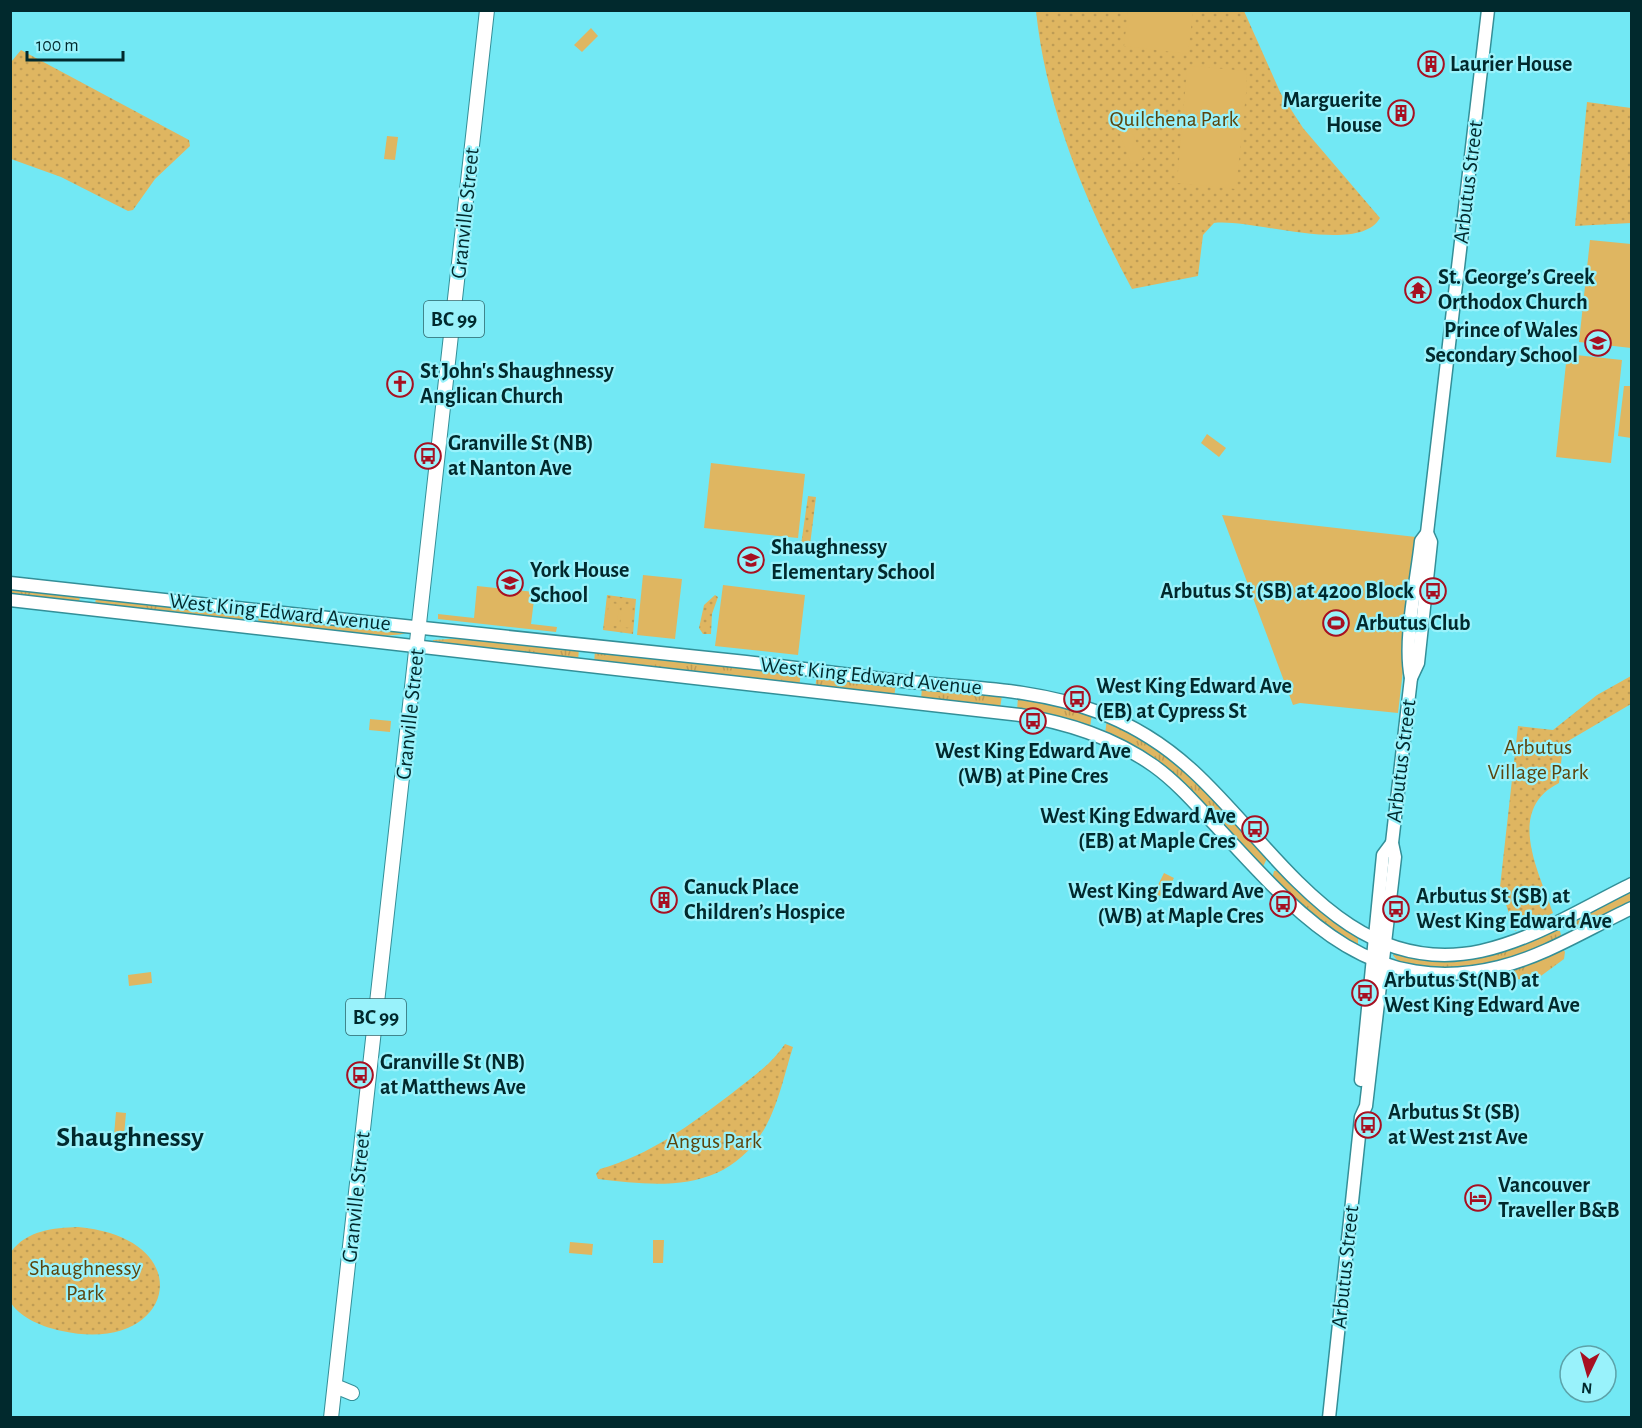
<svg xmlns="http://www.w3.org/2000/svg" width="1642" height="1428" viewBox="0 0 1642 1428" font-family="'Alegreya Sans',sans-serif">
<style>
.grass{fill:url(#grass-tufts)}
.park{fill:url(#park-dots)}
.pitch{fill:#dfb661}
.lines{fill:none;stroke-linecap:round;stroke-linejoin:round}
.major-casing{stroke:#338f98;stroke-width:15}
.highway-casing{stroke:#338f98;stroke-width:16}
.major{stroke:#fff;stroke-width:12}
.highway{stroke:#fff;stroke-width:14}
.labels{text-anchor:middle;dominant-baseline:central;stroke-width:4.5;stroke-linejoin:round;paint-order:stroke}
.shield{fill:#99f2fb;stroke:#2f656b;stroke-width:1.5}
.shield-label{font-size:21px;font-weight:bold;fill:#01292d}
.poi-label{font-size:22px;font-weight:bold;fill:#01292d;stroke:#99f2fb;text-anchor:start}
.park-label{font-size:22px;fill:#5b440d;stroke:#99f2fb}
.street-label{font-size:22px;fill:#01292d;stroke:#99f2fb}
.district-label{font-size:28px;font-weight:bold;fill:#01292d;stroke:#99f2fb}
</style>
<defs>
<pattern id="grass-tufts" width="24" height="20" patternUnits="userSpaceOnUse" patternTransform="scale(1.5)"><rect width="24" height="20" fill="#dfb661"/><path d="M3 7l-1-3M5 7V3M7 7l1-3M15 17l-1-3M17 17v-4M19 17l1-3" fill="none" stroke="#be9c55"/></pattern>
<pattern id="park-dots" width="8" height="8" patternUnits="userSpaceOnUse" patternTransform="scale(1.5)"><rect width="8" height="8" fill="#dfb661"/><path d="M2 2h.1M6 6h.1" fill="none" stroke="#be9c55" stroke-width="1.8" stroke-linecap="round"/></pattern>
</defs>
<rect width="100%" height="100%" fill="#72e8f4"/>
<g class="grass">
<polygon points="11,586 80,594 79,604 11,597"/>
<polygon points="96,596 244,613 242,622 95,606"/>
<path d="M259,614L403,631L406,633C387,641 285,627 258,624Z"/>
<polygon points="465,638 579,648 578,662 432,643 433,640"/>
<polygon points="595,650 801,673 799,687 594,664"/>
<polygon points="817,674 896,683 894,698 815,689"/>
<polygon points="922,686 1002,695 1000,709 921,701"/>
<polygon points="1018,697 1092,713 1090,728 1017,711"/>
<polygon points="1107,719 1128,729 1181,765 1268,856 1262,869 1190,793 1105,734"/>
<polygon points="1279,870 1316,907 1358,934 1358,945 1323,925 1272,879 1274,871"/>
<polygon points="1631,889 1631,904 1573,931 1572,921"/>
<path d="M1554,931H1560L1561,935C1537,958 1414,988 1393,955L1395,953L1437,958Z"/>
<polygon points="1562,948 1565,952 1564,959 1534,981 1501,977 1494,973"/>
</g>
<g class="park">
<path d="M1036,11H1244L1281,94L1303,128L1380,218C1358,256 1252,218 1214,223L1203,235L1198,276L1132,289C1086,204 1046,108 1036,11Z"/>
<polygon points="21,50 189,140 190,146 155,179 133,210 128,211 61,177 11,159 11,62"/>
<polygon points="1587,102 1631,108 1631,223 1575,226"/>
<polygon points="808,496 816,497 810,545 801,545"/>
<polygon points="607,595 636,599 633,634 603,630"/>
<polygon points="715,595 718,597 712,614 711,634 703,634 699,628 704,605"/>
<path d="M1631,676V704L1563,744L1559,783C1505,810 1539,872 1553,913L1515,931L1500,887L1518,726L1553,730L1597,695Z"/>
<path d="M785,1044L793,1047C785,1072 779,1102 766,1126C728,1193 663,1187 598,1179L596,1174L600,1169C650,1155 690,1125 731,1094C751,1078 771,1065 785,1044Z"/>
<path d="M78,1227C202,1238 176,1356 62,1331C43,1327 22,1319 11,1303V1252C27,1230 53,1228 78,1227Z"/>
</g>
<g class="pitch">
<polygon points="1128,11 1193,11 1188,54 1124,46"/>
<polygon points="591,28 598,36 582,52 574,45"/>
<polygon points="1192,66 1247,71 1246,94 1241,102 1245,103 1236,189 1177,183 1187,69"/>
<polygon points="1130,127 1143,159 1131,164 1119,131"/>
<polygon points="387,136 398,137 395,160 384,159"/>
<polygon points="1590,240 1631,244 1631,348 1579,342"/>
<polygon points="1567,354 1622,360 1611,463 1556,457"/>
<polygon points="1624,386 1631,386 1631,438 1618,436"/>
<polygon points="1207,434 1226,448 1219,457 1201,443"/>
<polygon points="711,463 805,474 798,538 704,528"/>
<polygon points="1222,515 1416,537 1418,542 1398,713 1300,703 1293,705"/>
<polygon points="643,575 682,579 675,639 637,635"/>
<polygon points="723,585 805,595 798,655 715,646"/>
<polygon points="477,586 535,592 531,624 557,627 556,632 438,619 438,614 474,618"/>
<polygon points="609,603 619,604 617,626 606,625"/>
<polygon points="622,604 633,605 631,628 620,627"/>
<polygon points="370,719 391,721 390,732 369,730"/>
<polygon points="1164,873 1174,878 1163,898 1154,893"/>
<polygon points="151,972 152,983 129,986 128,975"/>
<polygon points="116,1112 126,1113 124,1136 114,1135"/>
<polygon points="653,1240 664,1240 663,1263 653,1263"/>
<polygon points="570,1242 593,1244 592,1255 569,1253"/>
</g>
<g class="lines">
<g class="major-casing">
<g id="major">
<path d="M10,583C255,611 501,636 746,662C800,668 855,676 910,682C973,688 1038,689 1098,712C1133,725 1166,746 1193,771C1276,847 1346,980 1481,951C1535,939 1583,908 1632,884"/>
<path d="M10,600L1020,715C1068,723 1113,737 1154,766C1179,784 1198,807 1219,829C1298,914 1369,999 1499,967C1545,956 1589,928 1632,908"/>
<polyline points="1411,678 1418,663 1431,542 1427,533"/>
<polyline points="1361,1080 1383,855 1392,843"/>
<path d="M1329,1418L1361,1117L1366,1106L1395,857L1392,843L1411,678C1403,641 1417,580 1421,541L1427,533L1488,10"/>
</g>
</g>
<g class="highway-casing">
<g id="highway">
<polyline points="335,1386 352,1393"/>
<polyline points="331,1418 487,10"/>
</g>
</g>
<use href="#major" class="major"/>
<use href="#highway" class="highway"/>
</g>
<defs>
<g id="building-ring" transform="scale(1.35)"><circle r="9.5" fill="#99f2fb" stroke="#a71021" stroke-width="1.5"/><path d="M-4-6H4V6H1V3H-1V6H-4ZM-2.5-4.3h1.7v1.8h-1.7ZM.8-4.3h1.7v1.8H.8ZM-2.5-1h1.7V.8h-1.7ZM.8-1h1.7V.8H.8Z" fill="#a71021"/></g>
<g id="temple-ring" transform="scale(1.35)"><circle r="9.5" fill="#99f2fb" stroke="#a71021" stroke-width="1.5"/><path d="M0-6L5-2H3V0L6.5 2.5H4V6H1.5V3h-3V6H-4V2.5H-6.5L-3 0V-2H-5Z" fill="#a71021"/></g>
<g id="school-ring" transform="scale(1.35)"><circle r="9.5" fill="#99f2fb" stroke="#a71021" stroke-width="1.5"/><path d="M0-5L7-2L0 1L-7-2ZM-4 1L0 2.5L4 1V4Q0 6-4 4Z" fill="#a71021"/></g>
<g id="church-ring" transform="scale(1.35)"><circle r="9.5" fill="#99f2fb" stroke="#a71021" stroke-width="1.5"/><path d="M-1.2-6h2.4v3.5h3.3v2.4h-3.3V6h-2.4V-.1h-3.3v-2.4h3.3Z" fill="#a71021"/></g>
<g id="bus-ring" transform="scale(1.35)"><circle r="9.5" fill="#99f2fb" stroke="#a71021" stroke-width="1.5"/><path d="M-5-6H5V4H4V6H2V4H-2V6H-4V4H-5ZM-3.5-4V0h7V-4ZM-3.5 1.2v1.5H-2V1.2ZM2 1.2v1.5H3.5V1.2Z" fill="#a71021"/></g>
<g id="stadium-ring" transform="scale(1.35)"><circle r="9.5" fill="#99f2fb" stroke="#a71021" stroke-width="1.5"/><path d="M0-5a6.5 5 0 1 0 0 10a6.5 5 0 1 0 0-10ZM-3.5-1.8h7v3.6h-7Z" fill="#a71021"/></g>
<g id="hotel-ring" transform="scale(1.35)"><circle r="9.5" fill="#99f2fb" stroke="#a71021" stroke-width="1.5"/><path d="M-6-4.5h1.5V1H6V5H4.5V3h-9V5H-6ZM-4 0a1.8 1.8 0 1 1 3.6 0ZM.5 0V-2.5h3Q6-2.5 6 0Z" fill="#a71021"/></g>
</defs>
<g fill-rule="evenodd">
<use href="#building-ring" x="1431" y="64"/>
<use href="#building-ring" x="1401" y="113"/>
<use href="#temple-ring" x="1418" y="290"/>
<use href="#school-ring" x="1598" y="343"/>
<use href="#church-ring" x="400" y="384"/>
<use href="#bus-ring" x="428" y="456"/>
<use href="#school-ring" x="751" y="560"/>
<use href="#school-ring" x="510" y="583"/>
<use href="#bus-ring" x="1433" y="591"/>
<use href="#stadium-ring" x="1336" y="623"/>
<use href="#bus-ring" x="1077" y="699"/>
<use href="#bus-ring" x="1033" y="721"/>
<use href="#bus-ring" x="1255" y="829"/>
<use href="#building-ring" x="664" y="900"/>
<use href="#bus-ring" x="1283" y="904"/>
<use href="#bus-ring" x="1396" y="909"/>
<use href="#bus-ring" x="1365" y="993"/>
<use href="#bus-ring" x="360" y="1075"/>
<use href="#bus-ring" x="1368" y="1125"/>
<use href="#hotel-ring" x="1478" y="1198"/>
</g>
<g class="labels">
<g class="shield">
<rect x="424" y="301" width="60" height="36" rx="4.5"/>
<rect x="346" y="999" width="60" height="36" rx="4.5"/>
</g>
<g class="shield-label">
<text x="454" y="319">BC 99</text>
<text x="376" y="1017">BC 99</text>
</g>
<g class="poi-label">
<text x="1450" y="64">Laurier House</text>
<text x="1382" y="100" text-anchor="end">Marguerite<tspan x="1382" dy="25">House</tspan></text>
<text x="1438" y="277">St. George’s Greek<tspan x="1438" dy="25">Orthodox Church</tspan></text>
<text x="1578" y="330" text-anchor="end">Prince of Wales<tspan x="1578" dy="25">Secondary School</tspan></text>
<text x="420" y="371">St John's Shaughnessy<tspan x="420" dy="25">Anglican Church</tspan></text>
<text x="448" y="443">Granville St (NB)<tspan x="448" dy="25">at Nanton Ave</tspan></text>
<text x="771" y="547">Shaughnessy<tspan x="771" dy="25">Elementary School</tspan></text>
<text x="530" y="570">York House<tspan x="530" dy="25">School</tspan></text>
<text x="1414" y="591" text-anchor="end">Arbutus St (SB) at 4200 Block</text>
<text x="1356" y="623">Arbutus Club</text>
<text x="1096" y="686">West King Edward Ave<tspan x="1096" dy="25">(EB) at Cypress St</tspan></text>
<text x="1033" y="751" text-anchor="middle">West King Edward Ave<tspan x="1033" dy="25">(WB) at Pine Cres</tspan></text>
<text x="1236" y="816" text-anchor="end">West King Edward Ave<tspan x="1236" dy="25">(EB) at Maple Cres</tspan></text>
<text x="684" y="887">Canuck Place<tspan x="684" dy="25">Children’s Hospice</tspan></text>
<text x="1264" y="891" text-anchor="end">West King Edward Ave<tspan x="1264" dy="25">(WB) at Maple Cres</tspan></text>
<text x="1416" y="896">Arbutus St (SB) at<tspan x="1416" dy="25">West King Edward Ave</tspan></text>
<text x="1384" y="980">Arbutus St(NB) at<tspan x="1384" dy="25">West King Edward Ave</tspan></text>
<text x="380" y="1062">Granville St (NB)<tspan x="380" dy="25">at Matthews Ave</tspan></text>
<text x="1388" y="1112">Arbutus St (SB)<tspan x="1388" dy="25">at West 21st Ave</tspan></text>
<text x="1498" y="1185">Vancouver<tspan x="1498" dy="25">Traveller B&amp;B</tspan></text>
</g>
<g class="park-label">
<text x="1174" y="119">Quilchena Park</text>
<text x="1538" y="747">Arbutus<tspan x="1538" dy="25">Village Park</tspan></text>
<text x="714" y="1141">Angus Park</text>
<text x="85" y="1268">Shaughnessy<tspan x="85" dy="25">Park</tspan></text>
</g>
<g class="street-label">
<text transform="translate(1468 182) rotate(-83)">Arbutus Street</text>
<text transform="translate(465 213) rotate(-84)">Granville Street</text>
<text transform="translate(280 612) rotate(6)">West King Edward Avenue</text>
<text transform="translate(871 676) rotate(6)">West King Edward Avenue</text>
<text transform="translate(410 714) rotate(-84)">Granville Street</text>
<text transform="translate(1401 761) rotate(-83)">Arbutus Street</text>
<text transform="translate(356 1197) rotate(-84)">Granville Street</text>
<text transform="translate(1345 1267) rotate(-84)">Arbutus Street</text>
</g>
<g class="district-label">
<text x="130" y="1138">Shaughnessy</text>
</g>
</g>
<rect width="1642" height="1428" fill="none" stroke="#01292d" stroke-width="24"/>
<g transform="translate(1588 1374) rotate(185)"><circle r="28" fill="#99f2fb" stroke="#5ca2a9" stroke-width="1.5"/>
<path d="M0-4.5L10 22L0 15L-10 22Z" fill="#a71021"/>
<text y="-9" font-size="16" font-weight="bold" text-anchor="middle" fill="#01292d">N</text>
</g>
<path d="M27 51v9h96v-9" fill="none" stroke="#01292d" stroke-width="3"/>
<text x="36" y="51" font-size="18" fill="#01292d" stroke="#99f2fb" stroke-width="4.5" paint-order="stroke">100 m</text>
</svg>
